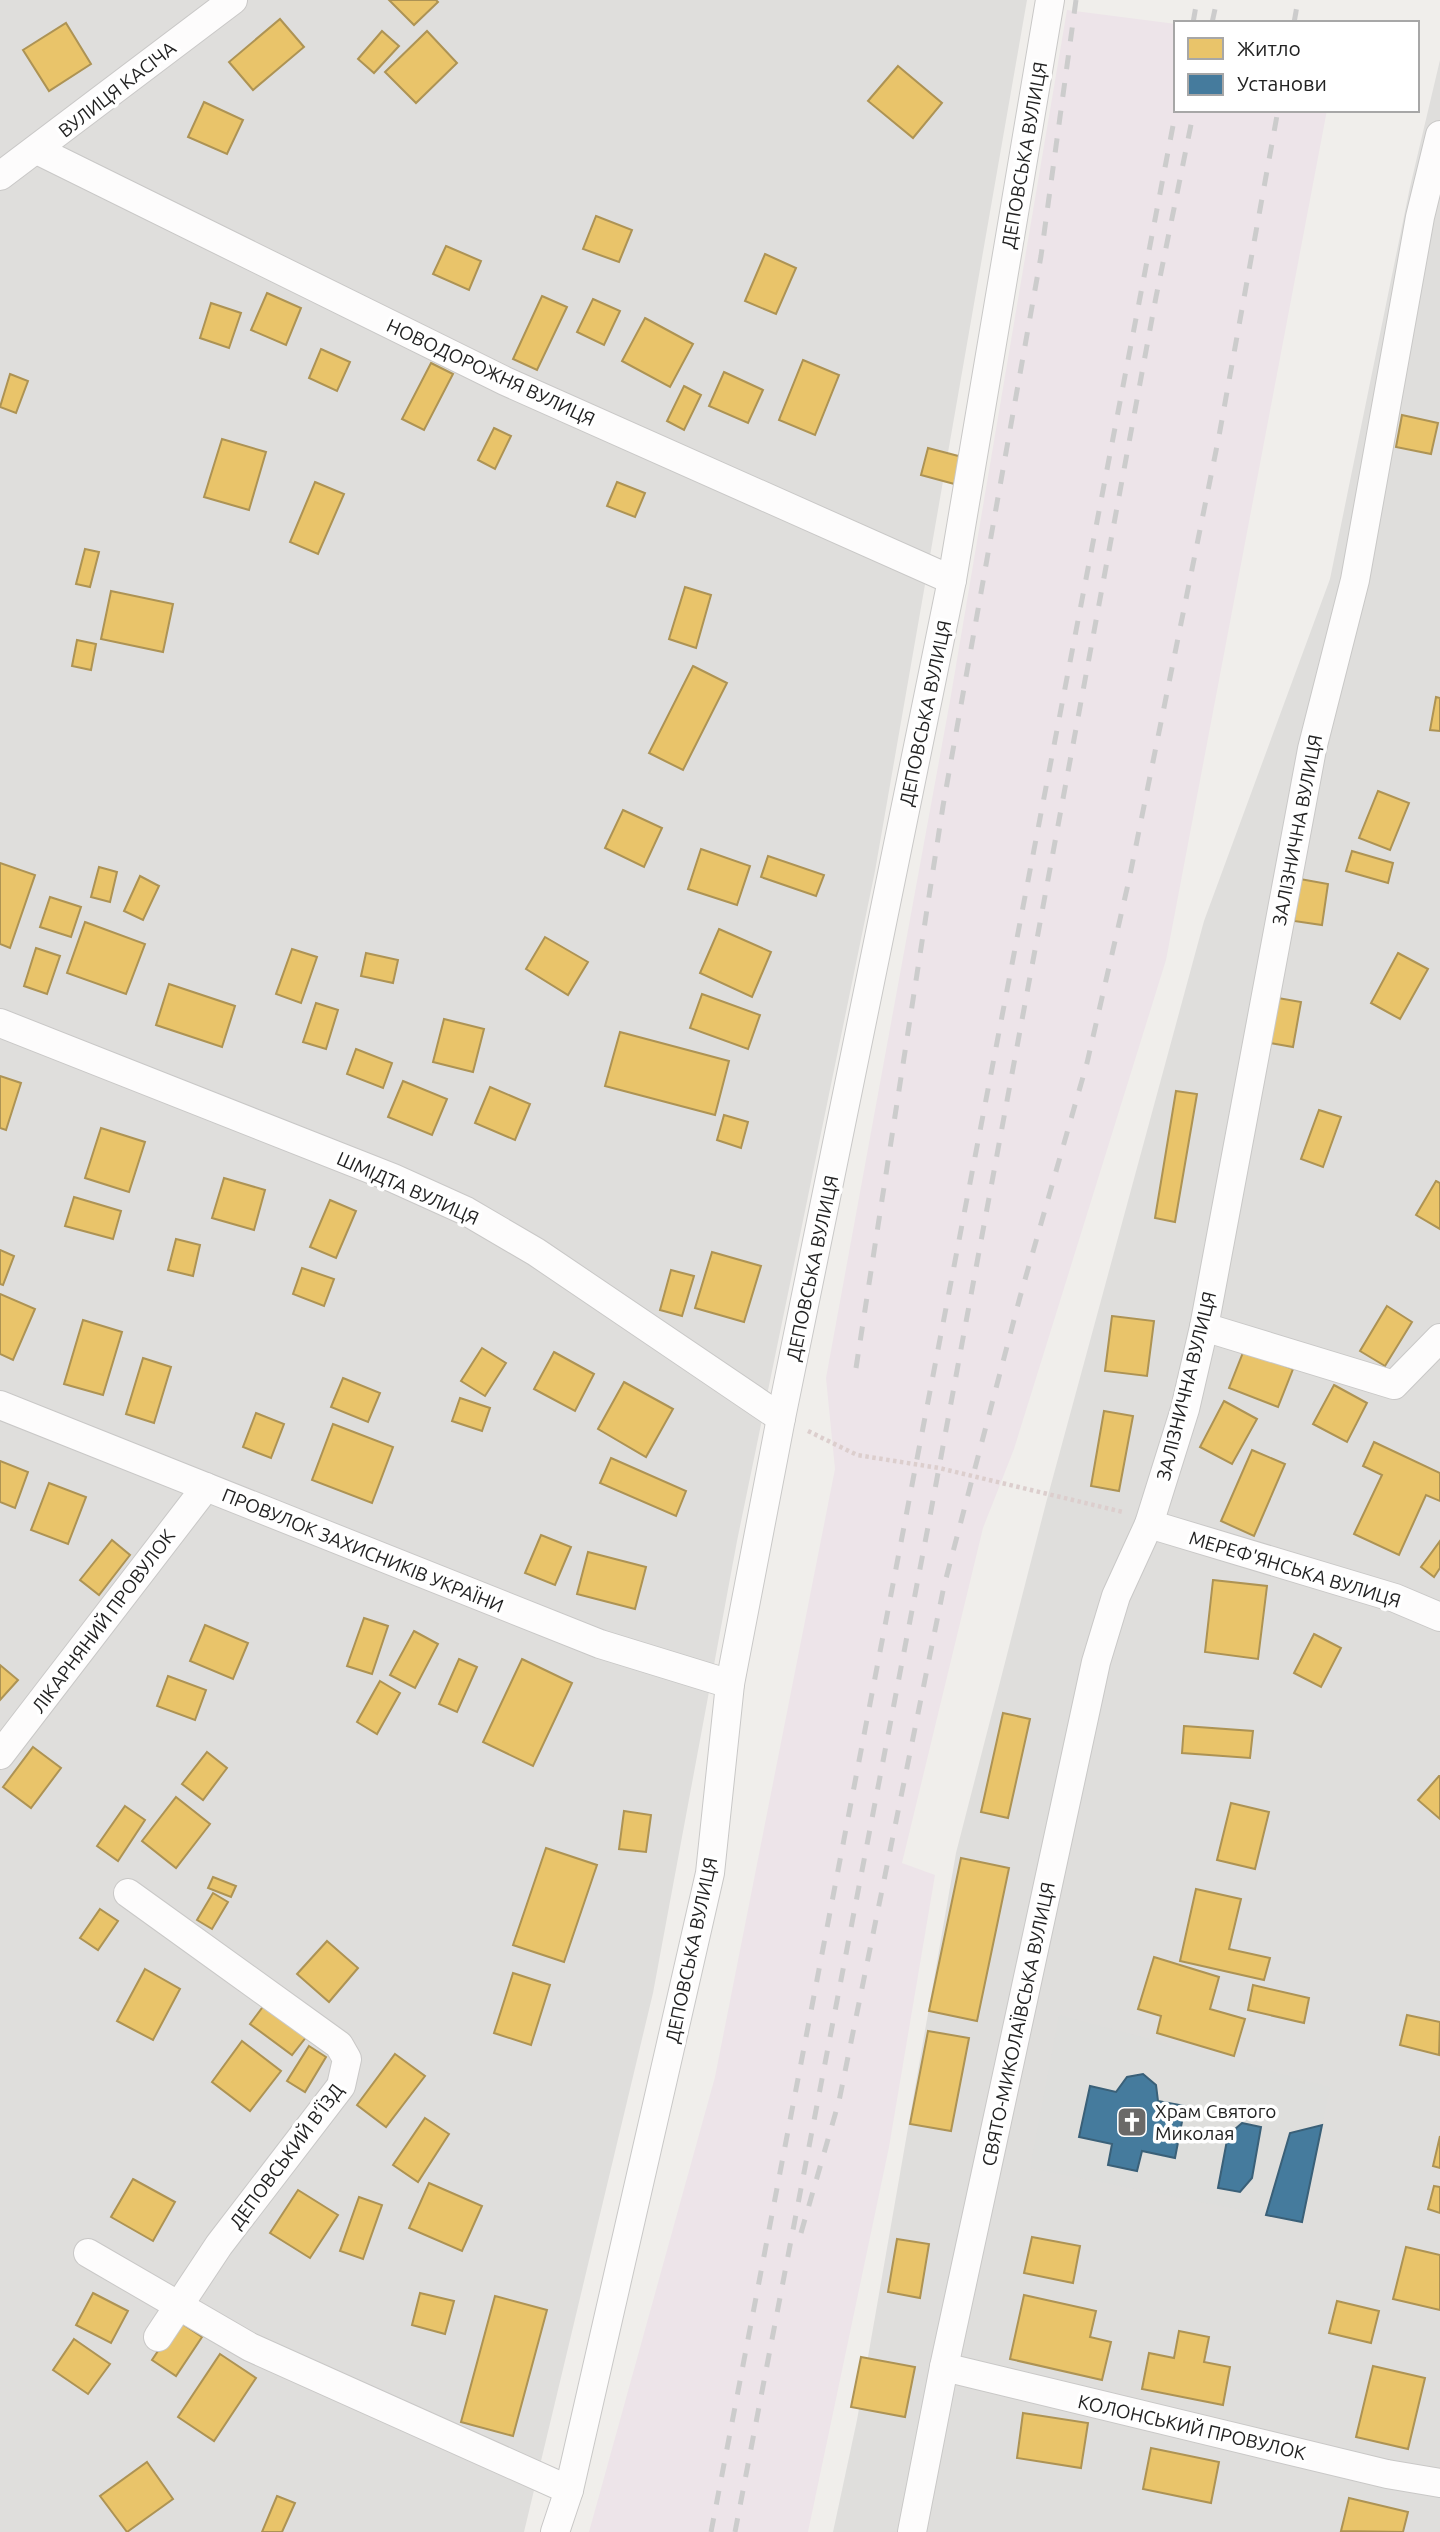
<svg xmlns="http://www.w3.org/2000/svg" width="1440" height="2532" viewBox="0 0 1440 2532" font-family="Ubuntu,sans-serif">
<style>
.residential{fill:#dfdedc}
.religious{fill:#dededc}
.railway{fill:#ede4e9}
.homes{fill:#e9c46a;stroke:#ad9354;stroke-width:2}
.public{fill:#457b9d;stroke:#3a6078;stroke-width:2}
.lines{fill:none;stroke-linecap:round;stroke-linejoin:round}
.street-casing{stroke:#c9c8c7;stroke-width:30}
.path{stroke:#dccecd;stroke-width:4.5;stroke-dasharray:3.5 3.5;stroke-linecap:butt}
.street{stroke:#fdfcfc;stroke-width:28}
.rail{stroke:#ccc;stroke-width:5;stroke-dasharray:14 14;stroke-linecap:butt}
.labels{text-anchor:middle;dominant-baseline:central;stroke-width:7;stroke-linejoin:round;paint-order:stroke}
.street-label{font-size:19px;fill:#222;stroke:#fff}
.poi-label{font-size:19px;fill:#222;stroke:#fff;text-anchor:start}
</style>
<rect width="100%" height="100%" fill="#f0eeeb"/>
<g class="residential">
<polygon points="0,0 1027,0 875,871 737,1541 653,1993 524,2532 0,2532"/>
<polygon points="1440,60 1440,2532 833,2532 857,2420 956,1853 1046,1503 1204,921 1330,579 1410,187"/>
</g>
<polygon class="religious" points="1059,2015 1330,2087 1302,2222 1030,2168"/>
<polygon class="railway" points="1067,10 1176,24 1176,110 1327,110 1166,960 1014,1449 983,1528 902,1863 935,1875 889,2147 808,2532 589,2532 715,2077 835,1469 826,1378 950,701"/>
<g class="homes">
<polygon points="389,0 436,0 438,2 414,25"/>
<polygon points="280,19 304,47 253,90 229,62"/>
<polygon points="66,23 91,64 49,91 23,50"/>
<polygon points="382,31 399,46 374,73 358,59"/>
<polygon points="427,31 457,63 416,103 385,72"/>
<polygon points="898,66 942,103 913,138 868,101"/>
<polygon points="204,102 243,120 227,154 188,137"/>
<polygon points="596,216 632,230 619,262 583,249"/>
<polygon points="446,246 481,261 469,290 433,274"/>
<polygon points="765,254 796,268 776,314 745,301"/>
<polygon points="267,293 301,308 286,345 251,330"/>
<polygon points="542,296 567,307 537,370 513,359"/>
<polygon points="593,299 620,311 604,345 577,332"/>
<polygon points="211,303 241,313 229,348 200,338"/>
<polygon points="645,318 693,344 670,387 622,361"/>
<polygon points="321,349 350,362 337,391 309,378"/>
<polygon points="803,360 839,375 815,435 779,420"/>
<polygon points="431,363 453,374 424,430 402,419"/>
<polygon points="724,372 763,390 748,423 709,406"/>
<polygon points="10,374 28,381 16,413 0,407"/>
<polygon points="684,386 701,395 684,430 667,421"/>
<polygon points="1402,415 1438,423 1431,454 1396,447"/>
<polygon points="494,428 511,436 495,469 478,460"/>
<polygon points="222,439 266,452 249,510 204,497"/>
<polygon points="928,448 966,458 958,485 921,475"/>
<polygon points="315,482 344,494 318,554 290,542"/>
<polygon points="617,482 645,493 635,517 607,506"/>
<polygon points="85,549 99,552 90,587 76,584"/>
<polygon points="685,587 711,595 696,648 669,639"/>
<polygon points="111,591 173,604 163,652 101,639"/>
<polygon points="77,640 96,644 91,670 72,666"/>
<polygon points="693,666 727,683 683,770 649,753"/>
<polygon points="1436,697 1440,698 1440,731 1430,730"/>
<polygon points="1378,791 1409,803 1390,850 1359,838"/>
<polygon points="623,810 662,828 644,867 605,848"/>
<polygon points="701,849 750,866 737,905 688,889"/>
<polygon points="1352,851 1393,863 1388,883 1346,871"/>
<polygon points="768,856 824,875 816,896 761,877"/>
<polygon points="0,863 35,875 10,948 0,944"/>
<polygon points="99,867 117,872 110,902 91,897"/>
<polygon points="140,876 159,886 143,920 124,911"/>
<polygon points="1300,879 1328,884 1322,925 1294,921"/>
<polygon points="50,897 81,907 71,937 40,927"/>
<polygon points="85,922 145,944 126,994 67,973"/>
<polygon points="719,929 771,952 752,997 700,973"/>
<polygon points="545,937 588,962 568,995 526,969"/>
<polygon points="36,948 60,956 47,994 24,986"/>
<polygon points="292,949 317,957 301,1003 276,994"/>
<polygon points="366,953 398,960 393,983 361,976"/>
<polygon points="1398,953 1428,969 1400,1019 1371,1003"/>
<polygon points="169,984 235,1006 222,1047 156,1025"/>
<polygon points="702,994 760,1015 748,1049 690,1028"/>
<polygon points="1278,998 1301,1002 1293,1047 1270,1043"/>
<polygon points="316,1003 338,1010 326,1049 303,1042"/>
<polygon points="444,1019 484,1029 473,1072 433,1062"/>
<polygon points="620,1032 729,1061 715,1115 605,1086"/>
<polygon points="356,1049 392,1063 383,1088 347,1074"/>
<polygon points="0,1076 21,1083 6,1130 0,1128"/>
<polygon points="403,1081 447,1099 432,1135 388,1117"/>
<polygon points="490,1087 530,1104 515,1140 475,1123"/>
<polygon points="1176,1091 1197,1094 1175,1222 1155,1218"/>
<polygon points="1319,1110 1341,1117 1323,1167 1301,1159"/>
<polygon points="724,1115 748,1122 741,1148 717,1140"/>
<polygon points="101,1128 145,1142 129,1192 85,1178"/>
<polygon points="224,1178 265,1190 254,1230 212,1218"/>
<polygon points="1436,1181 1440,1183 1440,1229 1416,1215"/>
<polygon points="74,1197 121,1211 113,1239 65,1226"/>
<polygon points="330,1200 356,1211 336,1258 310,1247"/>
<polygon points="176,1239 200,1245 193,1276 168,1270"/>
<polygon points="0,1250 14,1256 3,1285 0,1284"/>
<polygon points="712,1252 761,1266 744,1322 695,1308"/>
<polygon points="302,1268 334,1279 324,1306 293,1294"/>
<polygon points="671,1270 694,1276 682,1316 660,1310"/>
<polygon points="0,1294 35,1309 13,1360 0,1354"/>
<polygon points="1387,1306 1412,1322 1385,1366 1360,1351"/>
<polygon points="1112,1316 1154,1321 1147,1376 1105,1371"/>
<polygon points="83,1320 122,1332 103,1395 64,1384"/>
<polygon points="482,1348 506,1363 485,1396 461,1381"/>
<polygon points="1244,1350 1293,1369 1278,1407 1229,1388"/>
<polygon points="554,1352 594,1374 575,1411 534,1389"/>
<polygon points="143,1358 171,1367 154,1423 126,1414"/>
<polygon points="343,1378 380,1393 368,1422 331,1407"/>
<polygon points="624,1382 673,1409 646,1457 598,1429"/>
<polygon points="1334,1385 1367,1403 1347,1442 1313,1424"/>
<polygon points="460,1398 490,1408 482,1431 452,1421"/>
<polygon points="1224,1401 1257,1419 1232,1464 1200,1447"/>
<polygon points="1104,1411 1133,1416 1119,1491 1091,1486"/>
<polygon points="256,1413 284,1424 271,1458 243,1447"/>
<polygon points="333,1424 393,1447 372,1503 312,1480"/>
<polygon points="1374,1442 1440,1473 1440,1501 1426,1495 1399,1555 1354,1534 1382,1475 1363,1466"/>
<polygon points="1252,1450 1285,1464 1254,1536 1221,1521"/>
<polygon points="611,1458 686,1491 676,1516 600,1483"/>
<polygon points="0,1461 28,1472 15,1508 0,1502"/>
<polygon points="49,1483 86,1497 68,1544 31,1530"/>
<polygon points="541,1535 571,1547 555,1585 525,1573"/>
<polygon points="112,1540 130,1555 99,1595 80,1580"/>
<polygon points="1440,1541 1440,1568 1434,1577 1421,1567"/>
<polygon points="588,1552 646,1567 635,1609 577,1594"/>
<polygon points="1213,1580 1267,1586 1258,1659 1205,1652"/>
<polygon points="364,1618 388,1626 372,1674 347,1666"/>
<polygon points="205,1625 248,1643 233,1679 190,1661"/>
<polygon points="414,1631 438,1644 415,1688 390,1675"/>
<polygon points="1314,1634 1341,1648 1321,1687 1294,1673"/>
<polygon points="459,1659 477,1667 457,1712 439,1704"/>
<polygon points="522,1659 572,1683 533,1766 483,1742"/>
<polygon points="0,1665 18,1680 0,1700"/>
<polygon points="168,1676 206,1690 195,1720 157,1706"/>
<polygon points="380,1681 400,1693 377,1734 357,1722"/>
<polygon points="1003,1713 1030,1719 1008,1818 981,1812"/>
<polygon points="1184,1726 1253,1731 1250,1758 1182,1753"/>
<polygon points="33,1747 61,1768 31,1808 3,1787"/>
<polygon points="207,1752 227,1768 203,1800 182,1784"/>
<polygon points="1439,1776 1440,1776 1440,1819 1418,1800"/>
<polygon points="176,1797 210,1824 176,1868 142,1841"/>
<polygon points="1231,1803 1269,1812 1255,1869 1217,1860"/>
<polygon points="125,1806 145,1820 118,1861 97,1846"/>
<polygon points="624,1811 651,1815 646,1852 619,1849"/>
<polygon points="546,1848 597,1865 564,1962 513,1945"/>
<polygon points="961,1858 1009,1868 977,2021 929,2011"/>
<polygon points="213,1877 236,1886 231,1897 208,1888"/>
<polygon points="1196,1889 1241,1899 1229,1949 1270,1958 1264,1980 1180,1961"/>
<polygon points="213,1893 228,1902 212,1929 197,1920"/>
<polygon points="100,1909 118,1921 98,1950 80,1938"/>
<polygon points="327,1941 358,1968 329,2002 297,1974"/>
<polygon points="1154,1957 1219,1977 1210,2009 1245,2019 1234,2056 1157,2033 1161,2016 1138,2009"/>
<polygon points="145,1969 180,1989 153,2040 117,2021"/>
<polygon points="513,1973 550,1985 531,2045 494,2033"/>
<polygon points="1253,1985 1309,1998 1304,2023 1248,2010"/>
<polygon points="265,2004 307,2036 292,2055 250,2024"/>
<polygon points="1407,2015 1440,2022 1439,2055 1400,2045"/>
<polygon points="928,2031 969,2038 951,2131 910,2124"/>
<polygon points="242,2041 281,2071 250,2111 212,2082"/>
<polygon points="309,2046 326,2057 305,2092 287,2081"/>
<polygon points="395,2054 425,2076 386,2127 357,2105"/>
<polygon points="425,2118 449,2134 418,2182 393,2165"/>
<polygon points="1440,2136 1440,2168 1433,2166"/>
<polygon points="133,2179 175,2202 153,2241 111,2217"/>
<polygon points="429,2183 482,2206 462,2251 409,2228"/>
<polygon points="1434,2186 1440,2187 1440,2213 1428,2209"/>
<polygon points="298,2190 338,2215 310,2258 270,2233"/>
<polygon points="359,2197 382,2205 363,2259 340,2251"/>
<polygon points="1032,2237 1080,2246 1073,2283 1024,2273"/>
<polygon points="897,2239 929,2244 920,2298 888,2292"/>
<polygon points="1406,2247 1440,2255 1440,2310 1393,2299"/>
<polygon points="93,2293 128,2311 111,2343 76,2325"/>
<polygon points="420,2293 454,2301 445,2334 412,2325"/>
<polygon points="1024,2295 1096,2311 1090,2337 1111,2342 1102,2380 1010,2359"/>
<polygon points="495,2296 547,2310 513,2436 461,2422"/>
<polygon points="1337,2301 1379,2311 1371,2343 1329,2333"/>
<polygon points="178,2321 202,2337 176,2376 152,2360"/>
<polygon points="1179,2331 1209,2337 1204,2362 1230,2367 1223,2405 1142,2389 1149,2353 1174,2358"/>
<polygon points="74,2339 110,2364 88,2394 53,2370"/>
<polygon points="220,2354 256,2378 214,2441 178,2417"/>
<polygon points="861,2357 915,2367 905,2417 851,2407"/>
<polygon points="1373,2366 1425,2378 1408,2449 1356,2437"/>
<polygon points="1023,2413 1088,2423 1081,2468 1017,2458"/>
<polygon points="1151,2448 1219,2462 1211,2503 1143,2489"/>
<polygon points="147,2462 173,2499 127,2532 100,2496"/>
<polygon points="277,2496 295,2503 282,2532 262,2532"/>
<polygon points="1349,2498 1408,2512 1403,2532 1341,2531"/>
</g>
<g class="public">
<polygon points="1143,2074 1156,2085 1158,2101 1185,2106 1175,2158 1142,2151 1137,2171 1108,2165 1112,2144 1079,2137 1090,2086 1116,2092 1127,2077"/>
<polygon points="1242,2123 1261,2127 1252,2178 1240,2192 1218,2188 1228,2135"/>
<polygon points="1322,2125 1302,2222 1266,2215 1290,2133"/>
</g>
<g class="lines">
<g class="street-casing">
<g id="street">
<polyline points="37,150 505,381 952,580"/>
<polyline points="0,176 233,0"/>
<polyline points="0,1023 393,1178 466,1211 536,1252 781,1418"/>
<polyline points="1204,1327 1394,1385 1440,1338"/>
<polyline points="0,1405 600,1644 730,1684"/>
<polyline points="1149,1524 1395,1598 1440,1617"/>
<polyline points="0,1755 206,1487"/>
<polyline points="128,1893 339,2045 347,2059 341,2086 219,2245 158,2337"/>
<polyline points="88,2253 250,2347 569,2490"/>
<polyline points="944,2367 1387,2474 1440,2483"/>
<polyline points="555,2532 569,2490 710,1873 730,1684 781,1418 952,580 1050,0"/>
<polyline points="912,2532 944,2367 1096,1662 1116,1596 1149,1524 1185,1409 1204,1327 1312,749 1355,580 1420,217 1440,135"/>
</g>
</g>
<polyline class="path" points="808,1431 857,1455 939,1468 1123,1512"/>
<use href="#street" class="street"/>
<g class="rail">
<polyline points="1193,23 1197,0"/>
<polyline points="1212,23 1217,0"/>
<polyline points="1294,23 1298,0"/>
<polyline points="856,1368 943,806 1041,256 1076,0"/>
<polyline points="801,2233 839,2101 944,1586 1020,1297 1087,1063 1129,880 1219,436 1278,110"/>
<polyline points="711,2532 1176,110"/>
<polyline points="735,2532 928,1527 1156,297 1194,110"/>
</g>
</g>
<defs>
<g id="church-square" transform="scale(1.575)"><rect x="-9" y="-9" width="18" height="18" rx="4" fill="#6a6968" stroke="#fff"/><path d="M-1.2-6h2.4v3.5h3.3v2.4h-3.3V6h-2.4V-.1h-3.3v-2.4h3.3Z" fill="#fff"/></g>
</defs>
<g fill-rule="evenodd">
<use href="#church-square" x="1132" y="2122"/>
</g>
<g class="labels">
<g class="street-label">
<text transform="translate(117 89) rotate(-38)">ВУЛИЦЯ КАСІЧА</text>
<text transform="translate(1024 155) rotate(-80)">ДЕПОВСЬКА ВУЛИЦЯ</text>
<text transform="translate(491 372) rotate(25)">НОВОДОРОЖНЯ ВУЛИЦЯ</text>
<text transform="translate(925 713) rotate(-78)">ДЕПОВСЬКА ВУЛИЦЯ</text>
<text transform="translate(1297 830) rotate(-79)">ЗАЛІЗНИЧНА ВУЛИЦЯ</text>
<text transform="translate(408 1188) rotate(24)">ШМІДТА ВУЛИЦЯ</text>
<text transform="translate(812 1268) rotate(-78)">ДЕПОВСЬКА ВУЛИЦЯ</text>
<text transform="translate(1186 1386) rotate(-76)">ЗАЛІЗНИЧНА ВУЛИЦЯ</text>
<text transform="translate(363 1550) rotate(22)">ПРОВУЛОК ЗАХИСНИКІВ УКРАЇНИ</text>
<text transform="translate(1295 1569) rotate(17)">МЕРЕФ'ЯНСЬКА ВУЛИЦЯ</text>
<text transform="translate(103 1621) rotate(-53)">ЛІКАРНЯНИЙ ПРОВУЛОК</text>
<text transform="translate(691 1950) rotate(-78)">ДЕПОВСЬКА ВУЛИЦЯ</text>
<text transform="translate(1018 2024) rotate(-78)">СВЯТО-МИКОЛАЇВСЬКА ВУЛИЦЯ</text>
<text transform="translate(286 2156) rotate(-53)">ДЕПОВСЬКИЙ В’ЇЗД</text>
<text transform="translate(1192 2427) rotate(13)">КОЛОНСЬКИЙ ПРОВУЛОК</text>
</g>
<g class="poi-label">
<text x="1155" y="2111">Храм Святого<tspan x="1155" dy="22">Миколая</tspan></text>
</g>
</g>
<rect x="1174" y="21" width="245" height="91" fill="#ffffff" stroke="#a7a7a7" stroke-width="2"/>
<rect x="1188" y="38" width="35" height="21" fill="#e9c46a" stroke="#a7a7a7" stroke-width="2"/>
<text x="1237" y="56" font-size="21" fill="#222222">Житло</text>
<rect x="1188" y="74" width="35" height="21" fill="#457b9d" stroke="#a7a7a7" stroke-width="2"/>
<text x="1237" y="91" font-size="21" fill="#222222">Установи</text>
</svg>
